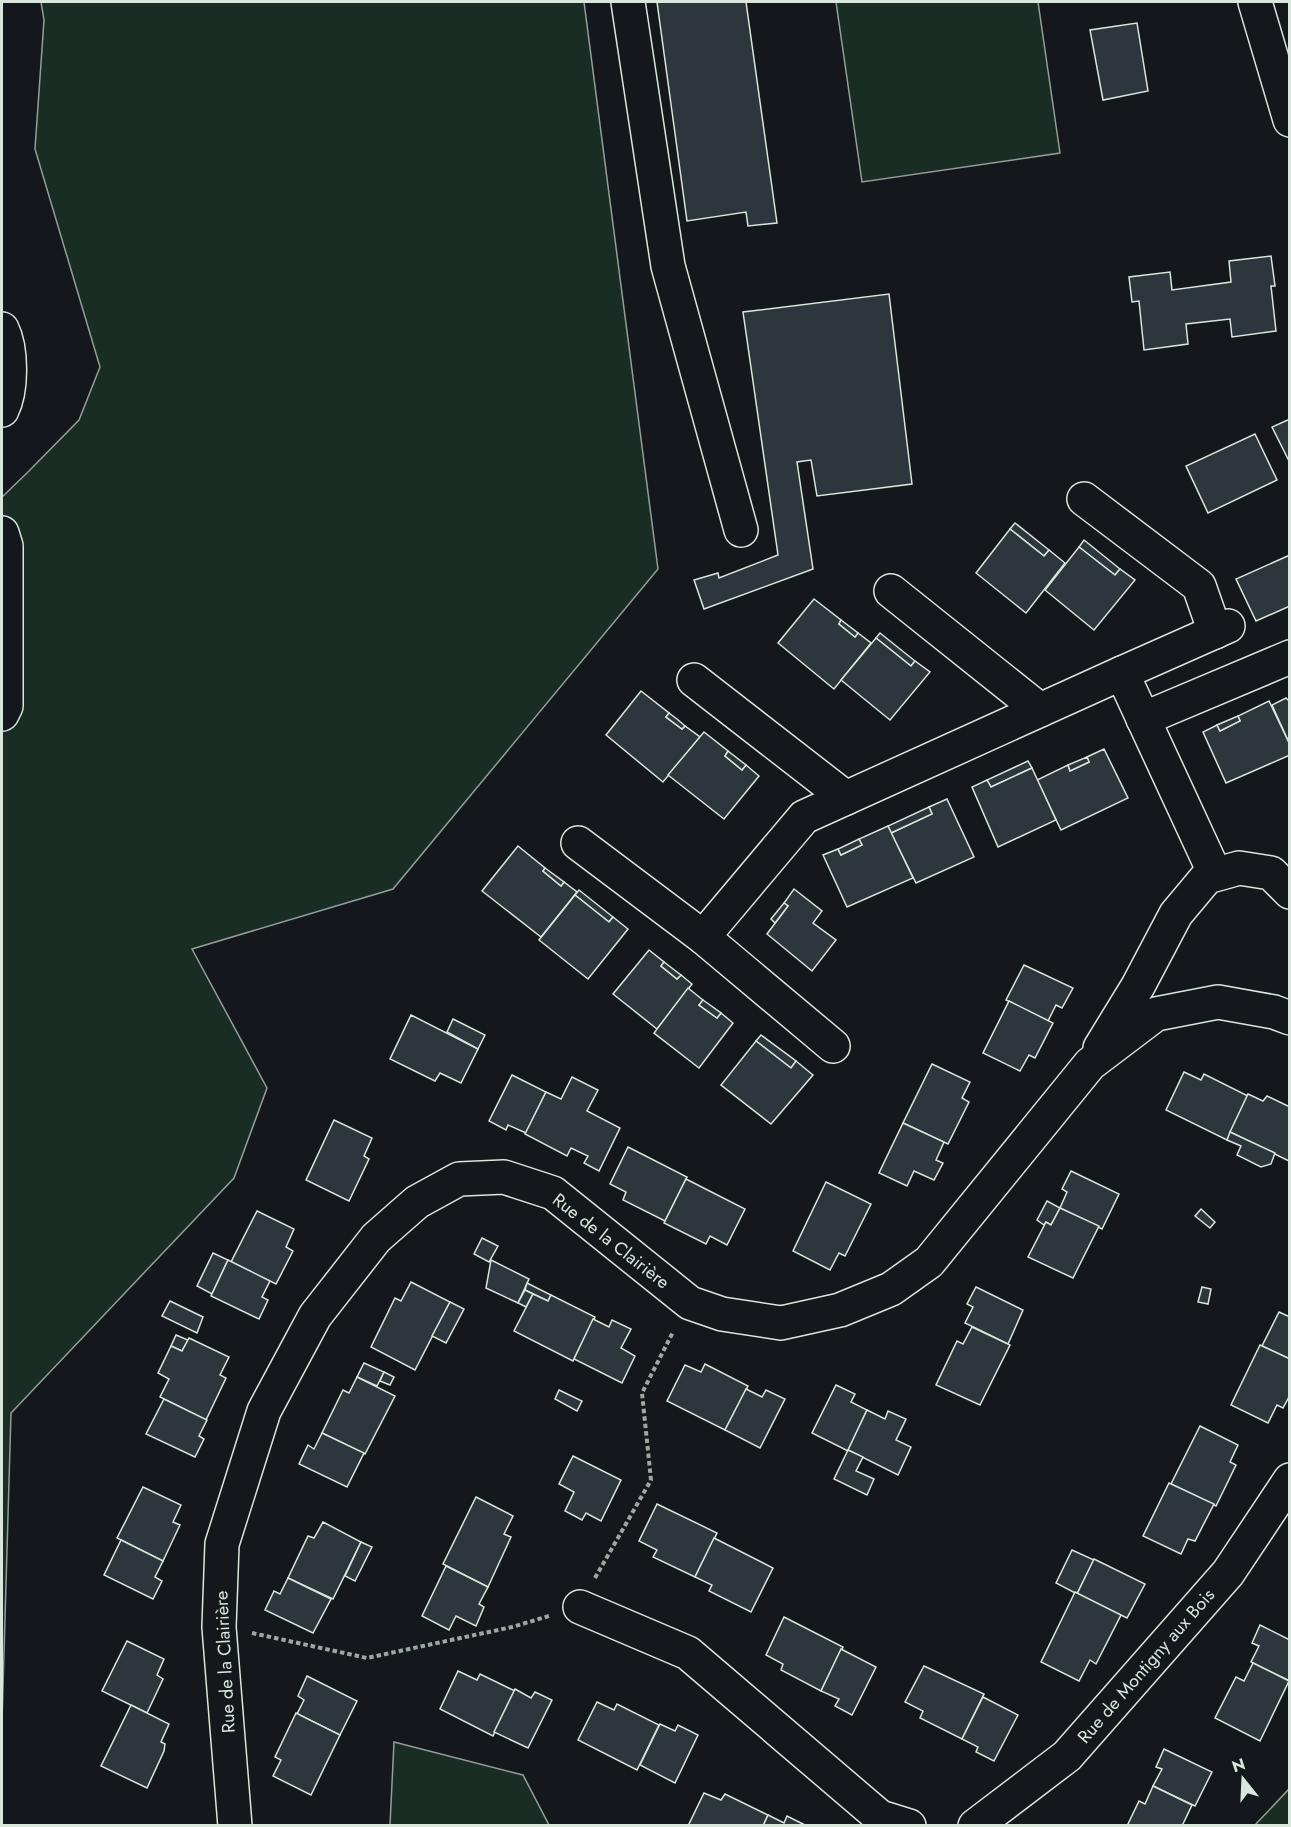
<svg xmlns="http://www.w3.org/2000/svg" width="1291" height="1827" viewBox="0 0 1291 1827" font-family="Jost,sans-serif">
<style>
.green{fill:#1a2d24;stroke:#939e99;stroke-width:1.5}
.building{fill:#2c363c;stroke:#d8e6dc;stroke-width:1.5}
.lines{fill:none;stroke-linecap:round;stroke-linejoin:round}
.minor-casing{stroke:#d8e6dc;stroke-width:36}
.path{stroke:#9da8a2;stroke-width:4;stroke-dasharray:4.5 3;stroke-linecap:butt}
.minor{stroke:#14181c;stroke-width:33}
.labels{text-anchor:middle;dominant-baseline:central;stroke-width:4.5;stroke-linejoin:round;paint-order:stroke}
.street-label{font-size:18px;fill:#d8e6dc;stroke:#14181c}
</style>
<rect width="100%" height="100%" fill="#14181c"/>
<g class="green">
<polygon points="41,2 584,2 658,569 393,889 192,949 267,1088 234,1178 11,1413 2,1722 2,497 27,473 79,420 100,367 35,149 44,20"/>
<polygon points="836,2 1038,2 1060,153 862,182"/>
<polygon points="394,1742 523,1775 549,1825 390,1825"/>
<polygon points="1289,1789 1289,1825 1255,1825"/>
</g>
<g class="building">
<polygon points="657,2 746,2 777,223 748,226 746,212 687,221"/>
<polygon points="1137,23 1148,91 1103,100 1090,30"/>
<polygon points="1271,256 1275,286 1271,286 1276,331 1232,337 1230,319 1186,324 1188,344 1144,350 1139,301 1132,302 1129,277 1170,272 1172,290 1231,282 1229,261"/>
<polygon points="889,294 912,484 817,496 811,460 797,462 813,569 704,609 694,580 718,573 719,578 778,555 743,312"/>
<polygon points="1290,419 1290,463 1272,427"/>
<polygon points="1255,434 1277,480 1208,513 1186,466"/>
<polygon points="1015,523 1049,550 1044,556 1010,529"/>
<polygon points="1010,529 1044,556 1049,550 1065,563 1026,613 976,573"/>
<polygon points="1084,540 1120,569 1115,575 1079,547"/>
<polygon points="1079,547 1115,575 1120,569 1135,580 1094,630 1045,590"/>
<polygon points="1290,555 1290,606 1256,621 1236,579"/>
<polygon points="814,599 841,620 839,624 855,637 858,633 871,643 834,689 778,643"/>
<polygon points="841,620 858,633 855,637 839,624"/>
<polygon points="880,633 915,661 911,666 876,638"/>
<polygon points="876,638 911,666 915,661 930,672 890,720 841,680"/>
<polygon points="641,691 669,713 666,717 682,729 685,726 700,737 663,782 606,735"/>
<polygon points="1286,698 1290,702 1290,745 1272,705"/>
<polygon points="1269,701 1290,745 1290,755 1226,783 1203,732 1217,725 1220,731 1240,721 1238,716"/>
<polygon points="669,713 677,719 685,726 682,729 666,717"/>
<polygon points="1238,716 1240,721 1220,731 1217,725"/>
<polygon points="704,732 728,751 725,756 742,770 746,765 759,776 724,819 668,775"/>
<polygon points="1104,749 1128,798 1061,830 1037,780 1068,765 1070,771 1089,762 1087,757"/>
<polygon points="728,751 746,765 742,770 725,756"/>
<polygon points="1087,757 1089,762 1070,771 1068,765"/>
<polygon points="1028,761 1032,768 991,787 987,780"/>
<polygon points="1032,768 1056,820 998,847 972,787 987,780 991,787"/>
<polygon points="947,799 974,857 916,883 891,833 932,814 929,807"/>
<polygon points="929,807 932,814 891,833 888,826"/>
<polygon points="888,826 913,878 847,907 823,855 838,849 841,855 862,845 859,839"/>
<polygon points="859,839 862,845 841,855 838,849"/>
<polygon points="518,846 545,868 543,871 561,886 564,882 577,892 541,937 482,891"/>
<polygon points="545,868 564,882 561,886 543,871"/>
<polygon points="794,889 822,911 813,923 836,940 812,971 767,934 788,906 784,903"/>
<polygon points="579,890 613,917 609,922 575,895"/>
<polygon points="575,895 609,922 613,917 628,929 588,979 539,940"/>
<polygon points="784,903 788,906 775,923 771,919"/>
<polygon points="649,950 664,962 661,966 677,979 681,975 692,984 657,1029 613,994"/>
<polygon points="664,962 681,975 677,979 661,966"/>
<polygon points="1024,965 1073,988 1062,1008 1056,1005 1048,1021 1006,1000"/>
<polygon points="688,988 703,1000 699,1005 717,1018 721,1013 733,1023 699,1068 654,1033"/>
<polygon points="703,1000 721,1013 717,1018 699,1005"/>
<polygon points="1009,1001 1053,1023 1035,1058 1029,1055 1020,1071 983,1053"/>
<polygon points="411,1015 478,1049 461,1083 440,1073 435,1081 390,1059"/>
<polygon points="453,1019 485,1035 478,1049 447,1032"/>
<polygon points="761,1035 796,1061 791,1068 756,1041"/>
<polygon points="756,1041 791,1068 796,1061 813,1075 771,1124 721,1085"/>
<polygon points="932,1064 970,1082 962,1098 969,1102 948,1144 903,1123"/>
<polygon points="1184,1072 1201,1080 1204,1074 1248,1096 1227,1140 1166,1110"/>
<polygon points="512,1075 546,1092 526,1133 508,1125 506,1130 489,1121"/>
<polygon points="572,1077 598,1090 587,1111 620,1128 599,1171 584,1163 588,1156 571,1148 567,1156 525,1134 546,1092 561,1099"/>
<polygon points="1248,1094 1263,1101 1267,1096 1290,1107 1289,1161 1230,1132"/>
<polygon points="334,1120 372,1138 364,1156 369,1159 349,1201 306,1180"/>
<polygon points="903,1123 944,1142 936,1160 943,1163 934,1180 914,1171 907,1186 879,1173"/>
<polygon points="1230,1132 1275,1153 1271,1164 1261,1167 1237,1155 1241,1146 1227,1140"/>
<polygon points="628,1147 687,1177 665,1221 623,1200 626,1192 610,1184"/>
<polygon points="1071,1171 1119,1194 1102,1229 1060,1208 1067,1192 1062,1189"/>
<polygon points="686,1179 745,1209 727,1245 710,1236 706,1244 664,1223"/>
<polygon points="826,1182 871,1204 845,1256 839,1253 830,1270 793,1251"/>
<polygon points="1047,1201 1060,1208 1051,1225 1046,1222 1044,1225 1037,1220"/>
<polygon points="1060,1208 1099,1226 1073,1278 1028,1257 1046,1222 1051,1225"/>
<polygon points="1201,1209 1215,1222 1210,1228 1195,1216"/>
<polygon points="257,1211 294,1229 286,1247 293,1251 276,1284 231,1262"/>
<polygon points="482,1238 498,1246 489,1262 474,1254"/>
<polygon points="213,1253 228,1260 212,1294 197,1286"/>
<polygon points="228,1260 270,1281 262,1297 268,1300 259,1319 211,1296"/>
<polygon points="491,1260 529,1279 518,1303 486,1288"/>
<polygon points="411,1282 450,1302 415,1370 371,1347 395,1298 401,1301"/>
<polygon points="527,1283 551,1295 548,1301 525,1290"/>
<polygon points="976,1287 1023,1310 1008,1344 965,1323 973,1307 967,1304"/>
<polygon points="1202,1287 1211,1289 1208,1304 1198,1302"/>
<polygon points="525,1290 533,1294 526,1307 518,1303"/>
<polygon points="533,1294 548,1301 551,1295 595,1317 573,1361 514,1331"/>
<polygon points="170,1301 203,1317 197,1333 162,1316"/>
<polygon points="450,1302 464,1309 446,1343 432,1336"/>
<polygon points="1279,1312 1290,1317 1290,1359 1262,1346"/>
<polygon points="593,1319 609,1327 612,1320 631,1329 621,1348 635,1356 622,1383 574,1359"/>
<polygon points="972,1327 1010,1345 980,1405 936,1385 957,1341 963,1344"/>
<polygon points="176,1335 188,1340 182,1351 171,1346"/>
<polygon points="189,1338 229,1357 220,1375 226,1378 206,1420 160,1397 169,1379 158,1373 171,1346 182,1351"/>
<polygon points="1260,1345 1290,1359 1290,1395 1283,1408 1277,1405 1268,1423 1231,1405"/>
<polygon points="364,1363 384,1372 377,1386 357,1377"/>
<polygon points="705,1364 748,1386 725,1430 667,1401 685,1365 701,1372"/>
<polygon points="384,1372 394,1377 390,1385 380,1381"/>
<polygon points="357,1377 395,1396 365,1454 322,1433 343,1390 349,1393"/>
<polygon points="836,1385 855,1394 851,1402 867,1410 848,1451 812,1433"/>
<polygon points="746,1389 762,1397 766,1390 785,1399 760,1448 725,1430"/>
<polygon points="559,1390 582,1401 577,1411 555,1399"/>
<polygon points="164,1399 207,1420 199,1436 204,1439 195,1457 146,1434"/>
<polygon points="867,1410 885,1419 888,1411 906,1419 896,1440 911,1447 898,1475 848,1450"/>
<polygon points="1200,1426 1238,1445 1230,1462 1236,1465 1216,1506 1171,1484"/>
<polygon points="322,1433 364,1453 347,1487 299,1464 308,1445 314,1449"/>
<polygon points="848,1450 863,1457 856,1471 874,1479 867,1495 834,1479"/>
<polygon points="573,1456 621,1480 601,1521 586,1513 582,1520 565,1511 574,1492 559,1484"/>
<polygon points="1169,1483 1214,1504 1195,1541 1188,1539 1181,1554 1143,1536"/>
<polygon points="143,1487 181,1505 173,1522 180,1525 163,1561 117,1538"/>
<polygon points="476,1497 513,1516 504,1534 511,1537 488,1587 443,1564"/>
<polygon points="657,1504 717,1533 695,1577 653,1557 657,1550 639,1541"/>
<polygon points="323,1522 361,1542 333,1599 288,1578 308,1536 314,1538"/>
<polygon points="714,1538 773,1568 751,1612 709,1591 712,1585 695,1577"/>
<polygon points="121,1540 163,1561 155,1577 162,1581 153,1599 104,1575"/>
<polygon points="361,1542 372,1547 355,1581 345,1576"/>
<polygon points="1072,1550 1094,1560 1077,1594 1056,1583"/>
<polygon points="1094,1559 1145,1584 1127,1618 1077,1594"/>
<polygon points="446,1566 488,1587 479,1604 484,1607 476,1626 456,1616 449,1630 422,1616"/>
<polygon points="288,1578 331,1599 313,1633 265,1610 274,1591 280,1594"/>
<polygon points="1075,1592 1121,1615 1096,1664 1090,1660 1079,1681 1041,1662"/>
<polygon points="784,1617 843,1647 821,1691 781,1670 783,1664 766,1655"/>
<polygon points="1260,1625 1290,1640 1290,1681 1251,1662 1259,1646 1252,1643"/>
<polygon points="127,1641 164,1659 157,1675 163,1679 147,1713 102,1691"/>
<polygon points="841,1649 876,1667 852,1715 835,1706 839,1699 821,1691"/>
<polygon points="1253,1663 1289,1681 1260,1741 1215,1718 1236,1677 1244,1681"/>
<polygon points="924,1666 984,1694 962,1739 920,1718 923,1711 905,1702"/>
<polygon points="458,1671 477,1680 480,1674 515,1691 493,1736 440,1709"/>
<polygon points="307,1676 357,1701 340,1735 297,1714 304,1700 298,1696"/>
<polygon points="515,1689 531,1698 535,1692 552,1700 528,1748 494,1732"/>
<polygon points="983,1697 1018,1715 994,1761 976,1752 978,1747 962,1739"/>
<polygon points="597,1702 614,1710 617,1704 659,1725 637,1770 578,1740"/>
<polygon points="131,1705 169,1724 161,1742 165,1744 164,1751 147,1788 101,1766"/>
<polygon points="296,1713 340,1735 311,1795 273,1776 281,1760 275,1757"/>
<polygon points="660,1724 675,1731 678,1725 698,1735 675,1783 640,1765"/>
<polygon points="1164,1749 1212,1772 1195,1806 1153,1786 1162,1769 1156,1767"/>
<polygon points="1153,1786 1192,1805 1182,1826 1127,1826 1139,1801 1145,1804"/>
<polygon points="704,1793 721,1800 725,1794 768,1815 763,1826 688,1826"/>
<polygon points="768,1815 784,1823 787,1816 805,1825 763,1826"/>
</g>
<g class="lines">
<g class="minor-casing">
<g id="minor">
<polyline points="628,2 668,266 741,530"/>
<polyline points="1255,2 1290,120"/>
<path d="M2,329C12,349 12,390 2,410"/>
<polyline points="1084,499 1199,586 1215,632"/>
<polyline points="2,533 6,546 6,706 2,714"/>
<polyline points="891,591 1040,710"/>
<polyline points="1122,673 1228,626"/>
<polyline points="694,680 846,798"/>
<polyline points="1143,719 1290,657"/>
<polyline points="578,843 703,937"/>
<polyline points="833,1046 703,937 804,817 1122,673 1215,874"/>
<polyline points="1100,1048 1138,986 1176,914 1207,877 1239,868 1271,873 1290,892"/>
<polyline points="580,1607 688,1653 880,1817 909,1826"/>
<polyline points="235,1826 219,1627 222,1544 264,1411 315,1316 376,1238 417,1202 459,1179 504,1177 553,1193 690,1303 722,1314 781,1323 840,1310 891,1289 929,1262 1090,1064 1156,1014 1218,1002 1274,1012 1290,1018"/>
<polyline points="975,1826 1067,1756 1228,1573 1290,1480"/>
</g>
</g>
<g class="path">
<polyline points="595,1578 651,1480 642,1393 673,1332"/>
<polyline points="252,1633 367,1658 512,1627 549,1616"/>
</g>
<use href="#minor" class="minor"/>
</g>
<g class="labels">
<g class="street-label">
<text transform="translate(611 1241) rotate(38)">Rue de la Clairière</text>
<text transform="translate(225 1662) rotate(-93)">Rue de la Clairière</text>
<text transform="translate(1146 1666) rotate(-49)">Rue de Montigny aux Bois</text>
</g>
</g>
<rect width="1291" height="1827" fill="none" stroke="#d8e6dc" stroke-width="6"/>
<g transform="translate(1243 1779) rotate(342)" stroke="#14181c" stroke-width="4.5" paint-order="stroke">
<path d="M0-4.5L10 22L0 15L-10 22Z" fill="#d8e6dc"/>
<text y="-9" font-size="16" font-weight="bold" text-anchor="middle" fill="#d8e6dc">N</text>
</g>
</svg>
